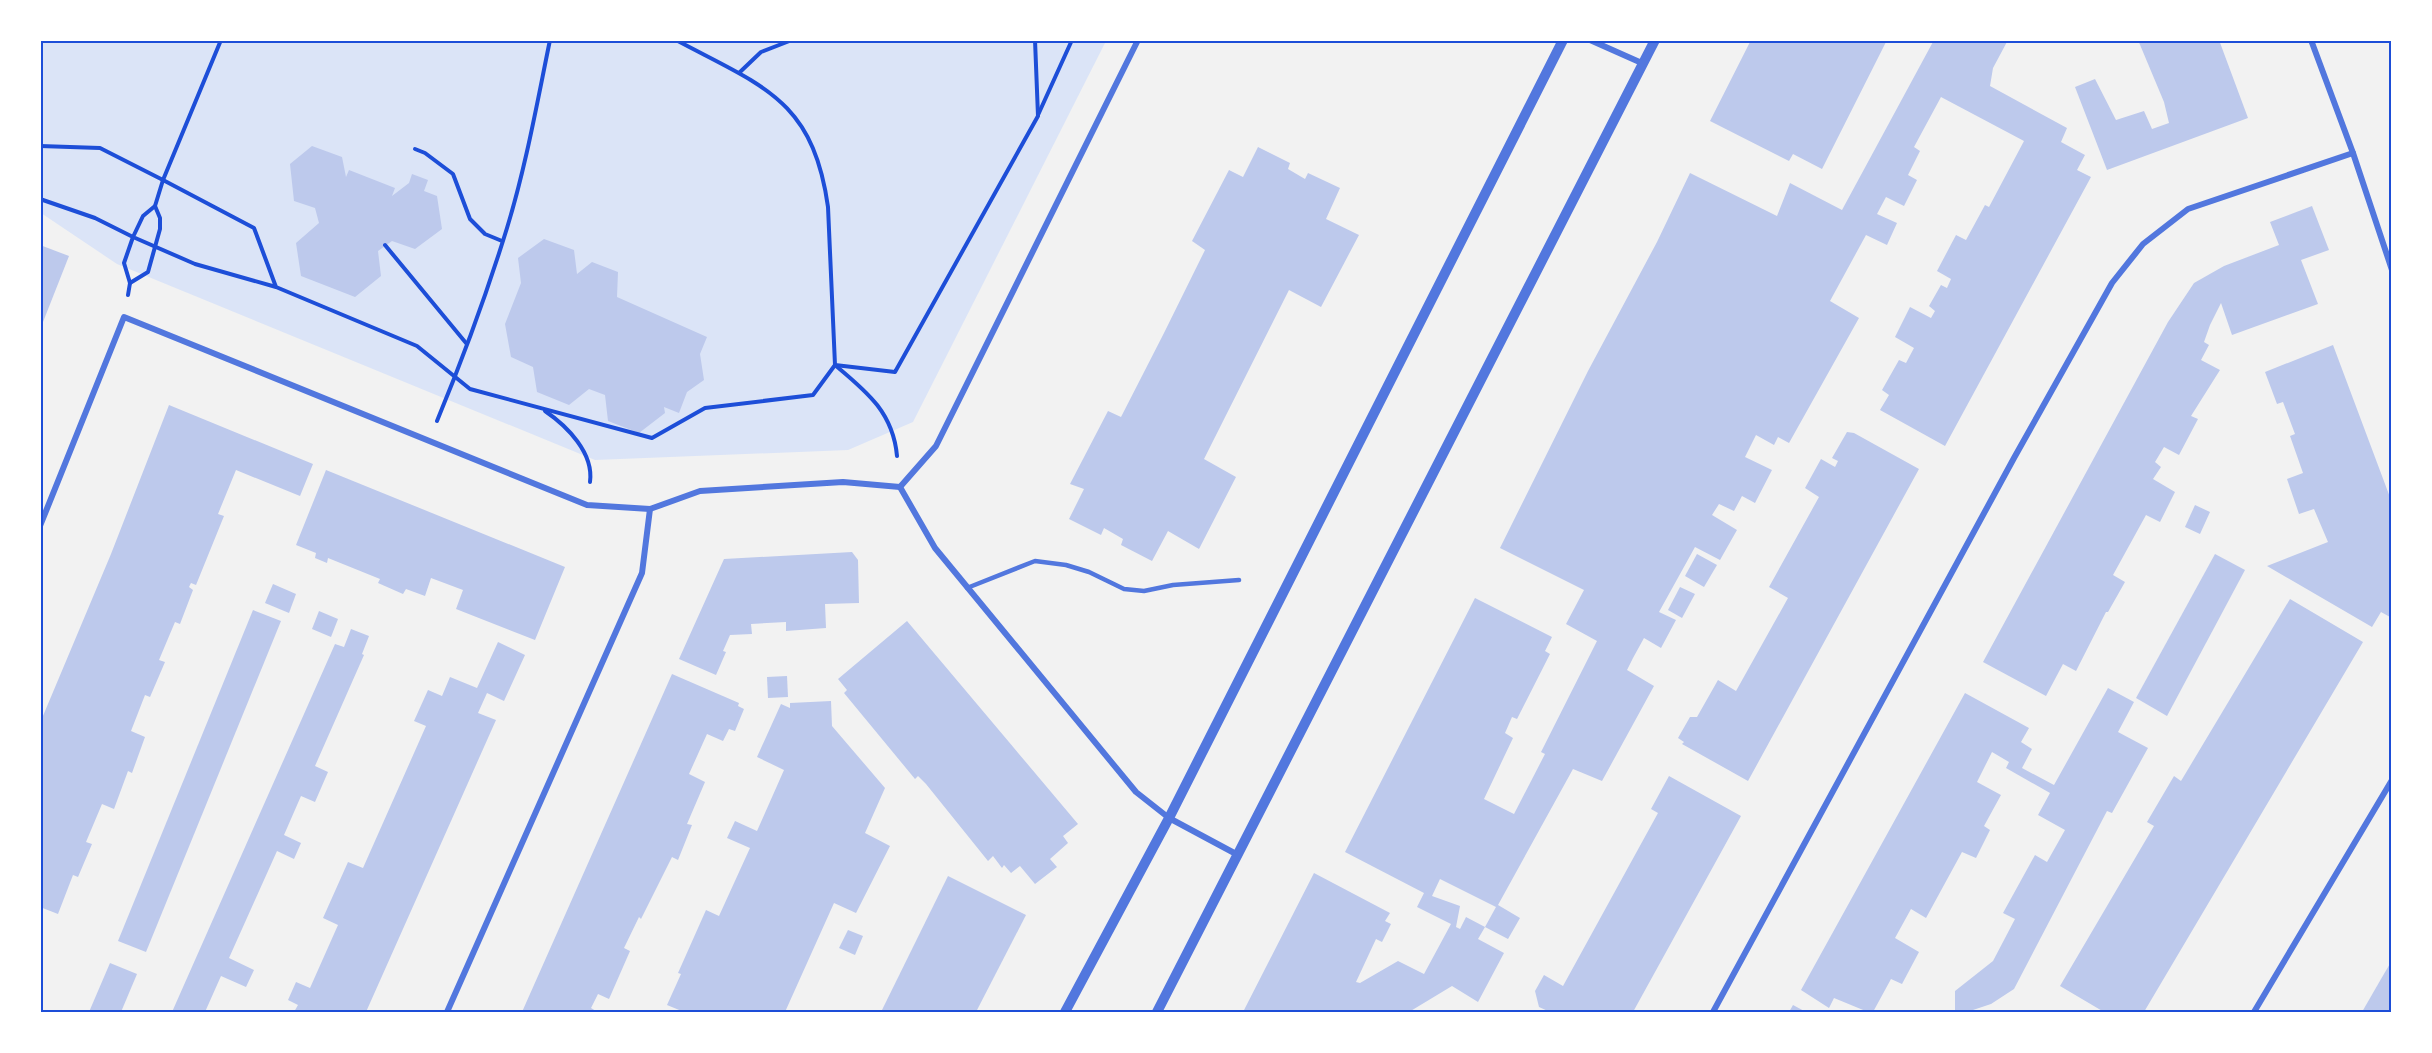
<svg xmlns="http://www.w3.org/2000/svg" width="2432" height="1053" viewBox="0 0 2432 1053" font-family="'Source Sans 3',sans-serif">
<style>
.green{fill:#dbe4f7}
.building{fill:#bdc9ec}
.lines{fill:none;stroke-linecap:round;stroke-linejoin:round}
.path{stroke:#1d4ed8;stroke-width:4}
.service{stroke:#5277de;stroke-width:4.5}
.minor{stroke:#5277de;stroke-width:6}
.tertiary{stroke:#5277de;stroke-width:10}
.neatline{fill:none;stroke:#1d4ed8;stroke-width:2}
</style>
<rect width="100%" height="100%" fill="#f2f2f2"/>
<polygon class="green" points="40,41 1106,41 913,422 848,450 595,460 117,264 41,213"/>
<g class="building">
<polygon points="1751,40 1887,40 1822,169 1793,154 1789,161 1710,121"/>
<polygon points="1934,40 2008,40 1993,68 1990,86 2067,128 2061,142 2085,155 2077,170 2091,177 1945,446 1880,410 1889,395 1882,390 1899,360 1906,363 1914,348 1895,337 1910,307 1931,318 1935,311 1929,306 1941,285 1947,288 1951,279 1937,271 1956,235 1966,240 1985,205 1989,207 2024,141 1941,97 1914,147 1920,151 1908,175 1917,180 1904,206 1886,197 1877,214 1897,223 1887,245 1866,235 1830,301 1859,318 1789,443 1778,437 1774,445 1756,435 1745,457 1772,470 1755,503 1742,496 1734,511 1719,504 1712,515 1737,530 1720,560 1695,547 1659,612 1676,620 1661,648 1644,638 1633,658 1627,670 1654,686 1602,781 1573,769 1498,905 1520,918 1508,939 1485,927 1496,907 1440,879 1432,896 1460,906 1456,927 1460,929 1466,917 1485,927 1478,939 1504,953 1478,1002 1452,986 1409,1012 1243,1012 1314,873 1390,913 1385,921 1391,924 1382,942 1376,939 1356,982 1360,983 1398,961 1424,974 1451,924 1417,907 1424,893 1345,852 1475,598 1552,637 1545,651 1550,654 1517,719 1512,717 1505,733 1513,738 1484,799 1514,814 1545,754 1541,752 1597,641 1566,624 1584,590 1500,548 1588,371 1657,242 1690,173 1777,216 1790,183 1842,210"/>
<polygon points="2138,40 2219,40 2248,118 2107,170 2075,87 2095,79 2116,120 2144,111 2152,129 2169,123 2164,102"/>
<polygon points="312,146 342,157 346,177 349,170 395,188 392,196 409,183 412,174 428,180 424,191 437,196 442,229 415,249 392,241 378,251 381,276 355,297 301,276 296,243 319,223 315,208 294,201 290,164"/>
<polygon points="1258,147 1290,163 1288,169 1305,179 1308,173 1340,188 1326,219 1359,235 1321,307 1289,290 1204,459 1236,477 1199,549 1168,531 1152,561 1121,545 1123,539 1104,528 1101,535 1069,519 1084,489 1070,484 1108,411 1121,417 1164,333 1205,250 1192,241 1229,170 1243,177"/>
<polygon points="2312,206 2329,250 2301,260 2318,304 2232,335 2221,303 2210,325 2204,342 2209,345 2201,360 2220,370 2191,416 2198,419 2179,455 2164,447 2155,462 2161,467 2153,479 2175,492 2160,522 2146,515 2113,575 2125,582 2108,612 2106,612 2076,671 2063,664 2046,696 1983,662 2168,322 2194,283 2224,266 2279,245 2270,222"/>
<polygon points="544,239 574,250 577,274 592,262 618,272 617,297 707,337 700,354 704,380 687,392 679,413 664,407 665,413 639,433 608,421 605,395 589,389 569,405 537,392 533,367 511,357 505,324 521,283 518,258"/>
<polygon points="40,245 69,256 43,322 40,321"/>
<polygon points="2333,345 2391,500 2391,615 2390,617 2381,612 2372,627 2267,566 2328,542 2314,509 2299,514 2287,479 2303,473 2290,436 2295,434 2283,402 2277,404 2265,372"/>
<polygon points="169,405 313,464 300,496 236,470 218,514 224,516 196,585 191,583 189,587 193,590 180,624 175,622 159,660 165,662 150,697 145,695 131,731 145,737 132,773 128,771 114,809 102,804 86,842 92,844 78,877 73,875 58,914 40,907 40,723 111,554"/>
<polygon points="1847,432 1854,433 1919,469 1748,781 1682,744 1684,742 1678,738 1690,717 1697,717 1718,680 1736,691 1788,598 1769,587 1819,497 1805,488 1821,459 1835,467 1838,461 1832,458"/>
<polygon points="326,470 565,567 535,640 456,609 463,590 431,578 425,596 406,589 403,594 378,583 380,579 328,558 327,563 315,558 316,553 296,545"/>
<polygon points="2195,505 2210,512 2200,534 2185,527"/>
<polygon points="852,552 858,560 859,603 825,604 826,628 786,631 786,622 751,624 752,634 730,635 723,651 726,652 716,675 679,659 724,559"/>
<polygon points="1697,554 1717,565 1704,587 1685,576"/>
<polygon points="2215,554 2245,570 2167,716 2136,698"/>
<polygon points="273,584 296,594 289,613 265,603"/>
<polygon points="1680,587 1695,594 1682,618 1668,610"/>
<polygon points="2290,599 2363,642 2144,1012 2104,1012 2060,986 2154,826 2147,822 2174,776 2181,781"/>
<polygon points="253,610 281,621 146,952 118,941"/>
<polygon points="319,611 338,619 331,637 312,629"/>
<polygon points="907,621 1078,824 1063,836 1068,843 1050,859 1057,867 1035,884 1020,866 1011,873 1004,865 1002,868 993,856 988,861 926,784 918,776 915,779 844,693 847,690 838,679"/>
<polygon points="351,629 369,636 362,654 364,655 315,766 328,772 315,802 301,796 284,835 301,843 294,859 277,851 229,958 254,970 246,987 221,976 205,1012 172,1012 335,644 344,647"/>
<polygon points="498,642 525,655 504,701 487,693 478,713 496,720 366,1012 294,1012 298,1005 288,1000 296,982 310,988 338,925 323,918 348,862 363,868 426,726 414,721 428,690 442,696 450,677 477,688"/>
<polygon points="672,674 739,703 738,706 744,709 735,731 729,729 723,741 707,734 689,774 705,782 687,824 692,825 678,860 672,857 641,919 639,917 624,948 630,951 609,999 598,994 591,1008 596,1011 595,1012 522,1012"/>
<polygon points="787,676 788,697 768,698 767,677"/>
<polygon points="2108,688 2134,702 2118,732 2148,748 2112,813 2107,811 2014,989 1991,1004 1967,1012 1955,1012 1955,991 1993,961 2015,919 2003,913 2035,855 2047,862 2065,830 2038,815 2050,793 2006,768 2009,762 1992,752 1977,782 2001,795 1984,826 1990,830 1976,858 1962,852 1926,918 1911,909 1895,938 1919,952 1902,984 1891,979 1873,1012 1868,1012 1834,998 1829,1008 1801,990 1965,693 2029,728 2021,742 2032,749 2022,768 2054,785"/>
<polygon points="831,701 832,726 885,788 865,833 890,846 856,913 834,903 785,1012 684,1012 667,1005 681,974 678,973 706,910 719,916 750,848 727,838 735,821 757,831 784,770 757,757 781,704 790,708 790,703"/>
<polygon points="1669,776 1741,816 1633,1012 1550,1012 1539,1007 1535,991 1544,975 1563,986 1658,813 1651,809"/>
<polygon points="948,876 1026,915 976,1012 881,1012"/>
<polygon points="848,930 863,936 855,955 839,948"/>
<polygon points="2391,962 2391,1012 2362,1012 2381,979"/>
<polygon points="110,963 137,974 121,1012 89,1012"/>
<polygon points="1793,1005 1806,1012 1789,1012"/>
</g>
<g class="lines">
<g class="path">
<path d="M676,40C762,86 813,99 828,207L835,365C866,391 893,412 897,456"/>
<polyline points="740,72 761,52 792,40"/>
<polyline points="1038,115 1072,40"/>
<polyline points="40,146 100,148 163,180 221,40"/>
<polyline points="415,149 425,153 453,174 470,219 485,234 502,241"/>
<polyline points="40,199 95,218 133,237 124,263 130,283 128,295"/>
<polyline points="385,245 466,343"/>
<polyline points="130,283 148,272 160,229 160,218 155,206"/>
<polyline points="276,287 195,264 133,237 143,216 155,206 163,180 254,228 276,287 417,346 470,389 652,438 705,408 813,395 835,365 895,372 1038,116 1035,40"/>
<path d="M545,411C567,426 594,453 590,482"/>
<path d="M437,421C463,358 487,293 507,228C526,166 537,103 550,40"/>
</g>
<polyline class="service" points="967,588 1035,561 1066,565 1089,572 1124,589 1144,591 1173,585 1239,580"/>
<g class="minor">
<polyline points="1590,40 1644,64"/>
<polyline points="2311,40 2353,153 2392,270"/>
<polyline points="900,487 936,446 1138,40"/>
<polyline points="900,487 935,548 1136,792 1169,818 1238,855"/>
<polyline points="40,526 124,317 587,505 650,509 700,491 843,482 900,487"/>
<polyline points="447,1012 642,573 650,509"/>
<polyline points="1713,1012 2014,458 2112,283 2143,244 2188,209 2353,153"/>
<polyline points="2254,1012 2392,780"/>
</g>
<g class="tertiary">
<polyline points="1065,1012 1169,818 1563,40"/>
<polyline points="1157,1012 1655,40"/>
</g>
</g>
<rect width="2432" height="1053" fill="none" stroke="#ffffff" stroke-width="84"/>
<rect x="42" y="42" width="2348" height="969" class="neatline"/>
</svg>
